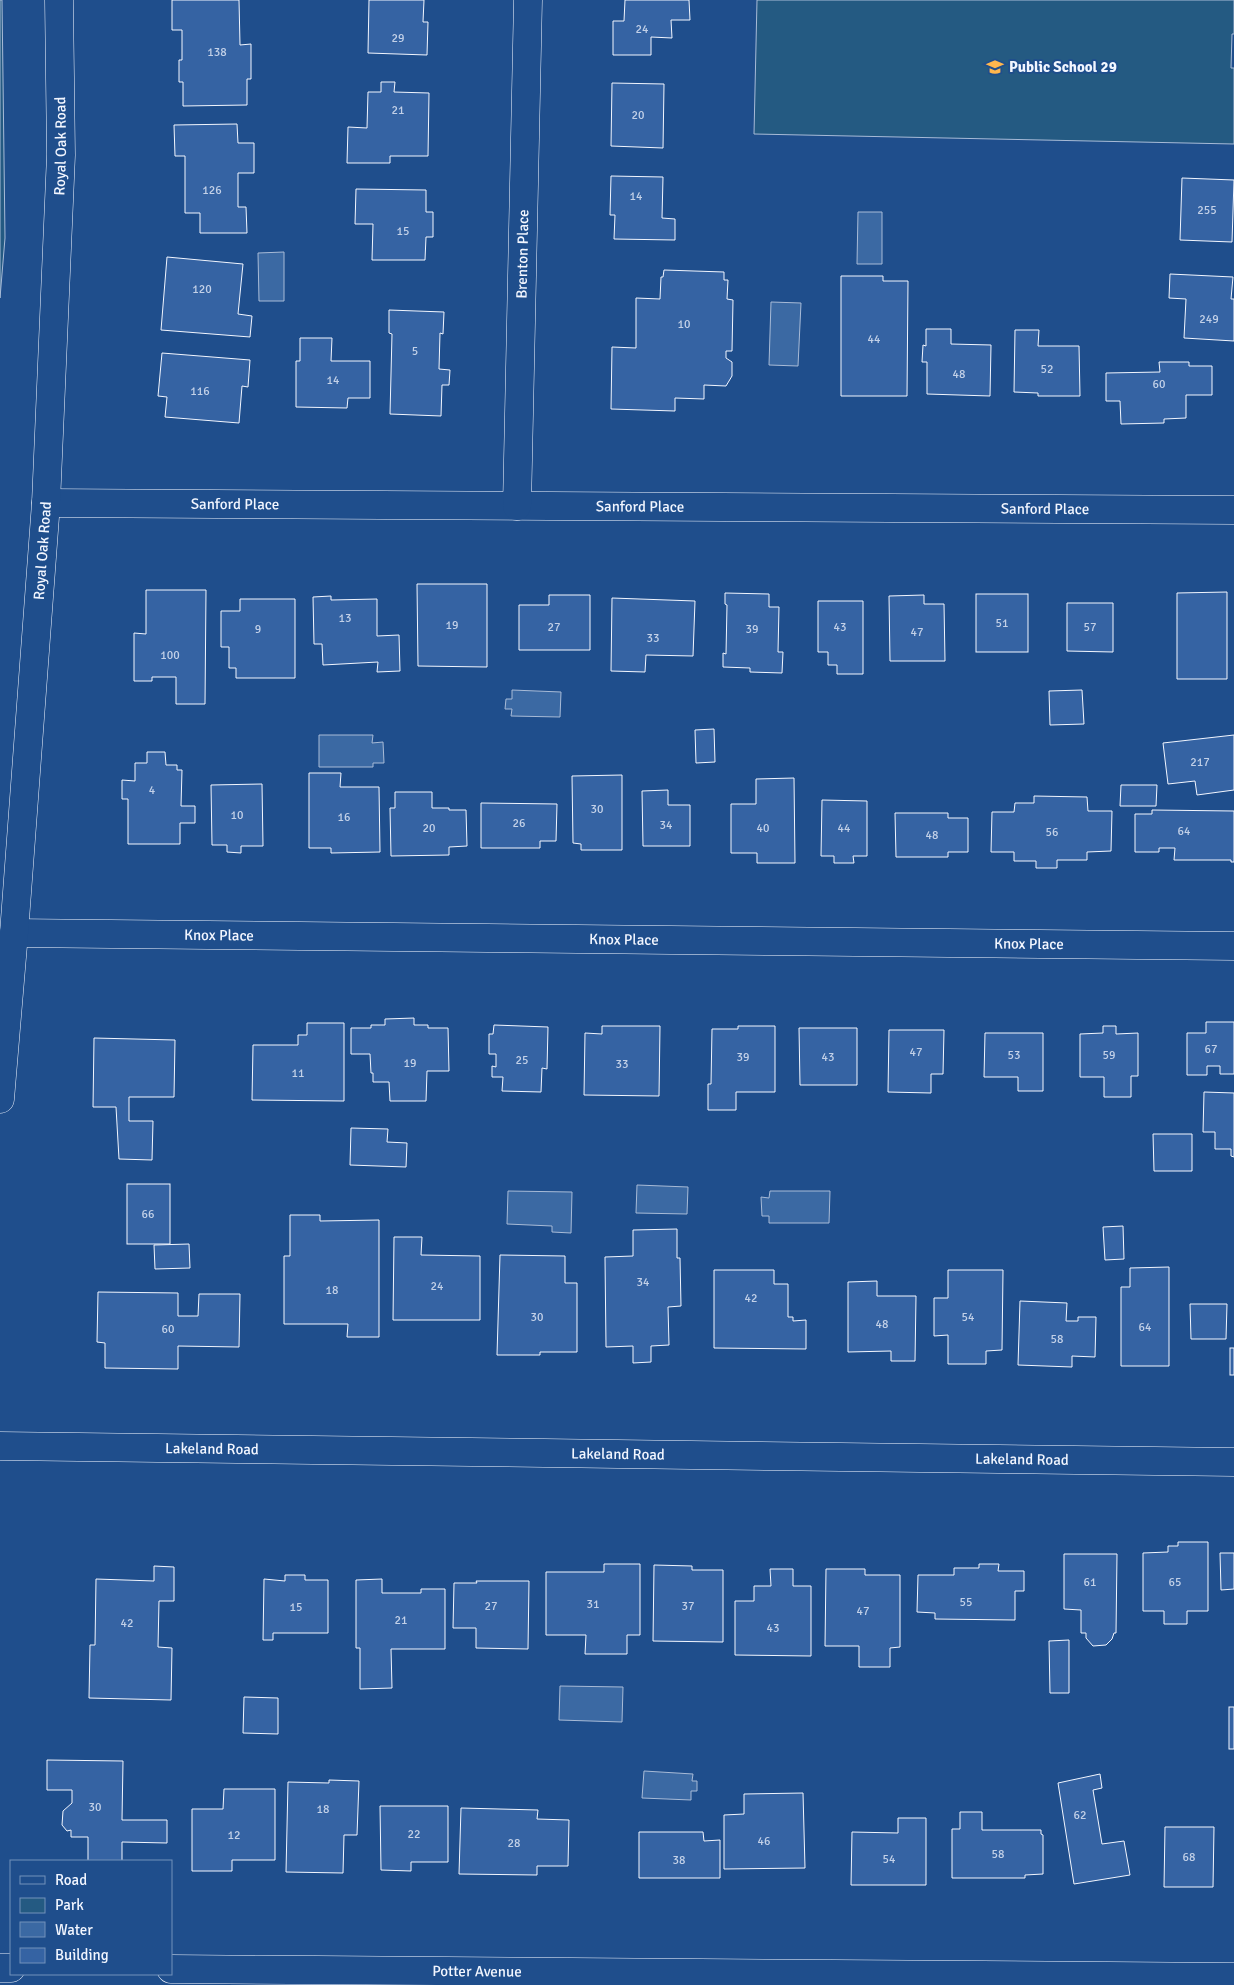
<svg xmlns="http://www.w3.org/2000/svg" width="1234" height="1985" viewBox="0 0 1234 1985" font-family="Signika,sans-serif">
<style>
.green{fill:#245a82;stroke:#a8bbd7}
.water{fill:#3b69a3;stroke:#a8bbd7}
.building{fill:#3563a3;stroke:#f2f6ff}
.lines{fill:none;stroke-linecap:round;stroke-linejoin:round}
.street-casing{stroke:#f2f6ff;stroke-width:29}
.street{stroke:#1f4e8c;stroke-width:28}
.labels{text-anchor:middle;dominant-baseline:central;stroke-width:4;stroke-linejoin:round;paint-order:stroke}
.number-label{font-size:12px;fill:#c3d1e8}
.poi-label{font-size:15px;font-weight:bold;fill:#f2f6ff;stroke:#1f4e8c;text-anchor:start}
.street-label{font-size:15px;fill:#f2f6ff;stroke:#1f4e8c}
</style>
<rect width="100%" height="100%" fill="#1f4e8c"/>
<g class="green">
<polygon points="0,0 2,0 5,238 0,298"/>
<polygon points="757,0 1234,0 1234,34 1232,34 1231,68 1234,68 1234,144 754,134"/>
</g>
<g class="water">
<polygon points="858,212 882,212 882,264 857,264"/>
<polygon points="284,252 284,301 259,301 258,253"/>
<polygon points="771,302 801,303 798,366 769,365"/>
<polygon points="512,690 561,692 560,717 511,716 512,709 505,709 506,699 512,699"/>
<polygon points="319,735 373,735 372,743 383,742 384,763 373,763 373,767 319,767"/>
<polygon points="637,1185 688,1187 687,1214 636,1213"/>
<polygon points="508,1191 572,1192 571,1233 552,1232 552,1226 507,1224"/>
<polygon points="770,1191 830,1191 829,1223 769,1223 769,1216 762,1216 761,1197 769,1198"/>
<polygon points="560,1686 623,1687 622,1722 559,1720"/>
<polygon points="644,1771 693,1774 692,1781 697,1781 697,1791 691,1791 691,1800 642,1798"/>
</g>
<g class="building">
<polygon points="172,0 239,0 240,45 251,44 251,79 247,79 247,105 183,106 183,82 179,82 179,60 182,60 182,30 172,30"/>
<polygon points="369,0 424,0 423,22 428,22 427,55 368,53"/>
<polygon points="625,0 689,0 690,20 671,20 672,38 651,37 651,55 613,55 613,21 624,21"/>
<polygon points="381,82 395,82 394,92 429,93 428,156 390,156 390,163 347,163 348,127 367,128 368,92 381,92"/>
<polygon points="612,83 664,84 663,148 611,146"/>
<polygon points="237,124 238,143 254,143 254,173 238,173 238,207 246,207 247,233 200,233 200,213 185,213 185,156 175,156 174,125"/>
<polygon points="611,176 663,177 662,218 675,219 675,240 614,239 615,215 610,215"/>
<polygon points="1182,178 1234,180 1232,242 1180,240"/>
<polygon points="356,189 426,190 426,212 433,212 433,237 426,237 425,260 372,260 373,224 355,224"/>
<polygon points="167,257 243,264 238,314 252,316 250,337 161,330"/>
<polygon points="664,270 724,272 724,280 728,280 727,299 733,300 732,351 726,351 726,358 732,362 732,376 726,386 704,385 704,399 675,398 675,411 611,409 612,347 636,348 636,298 660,299 661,277 663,277"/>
<polygon points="1170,274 1233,277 1231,299 1234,299 1234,341 1184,338 1186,299 1169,298"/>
<polygon points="841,276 883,276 883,281 908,281 907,396 841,396"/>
<polygon points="389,310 444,312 443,334 440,333 439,369 450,370 449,385 442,385 441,416 390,414 392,334 389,333"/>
<polygon points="926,329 951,329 951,344 991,345 990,396 927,394 927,362 922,362 923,345 926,346"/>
<polygon points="1015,330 1039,330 1038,346 1079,346 1080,396 1038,396 1038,393 1014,392"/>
<polygon points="300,338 332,338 331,361 370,361 370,398 348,398 347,408 296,407 296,361 300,361"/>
<polygon points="162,353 250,360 248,387 242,386 239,423 165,417 167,397 158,396"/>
<polygon points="1159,362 1189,362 1189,366 1212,366 1212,395 1186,395 1186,418 1164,419 1164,423 1121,424 1120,401 1106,401 1106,373 1160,372"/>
<polygon points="417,584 487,584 487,667 418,666"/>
<polygon points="146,590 206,590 205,704 176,704 176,677 152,677 152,681 134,681 134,633 146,634"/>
<polygon points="1227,592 1227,679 1177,679 1177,593"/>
<polygon points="725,593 769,594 769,607 779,607 778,652 783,652 782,673 750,672 750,668 723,667 723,653 726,654 727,605 725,604"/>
<rect x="976" y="594" width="52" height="58"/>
<polygon points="549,595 590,595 590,650 519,650 519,605 549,605"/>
<polygon points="924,595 924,604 944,604 945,661 890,661 889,596"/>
<polygon points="331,596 331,600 377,599 377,636 399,635 400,671 377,672 378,662 323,665 322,644 314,644 313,597"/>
<polygon points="612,598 695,601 693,656 646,655 645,672 611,671"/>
<polygon points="240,599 295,599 295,678 236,678 236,668 229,668 229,647 221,647 221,611 240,611"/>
<polygon points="818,601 863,601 863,674 837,674 837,665 828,665 828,652 818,652"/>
<polygon points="1067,603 1113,603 1113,652 1067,651"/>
<polygon points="1082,690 1084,724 1050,725 1049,691"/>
<polygon points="714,729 715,762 696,763 695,730"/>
<polygon points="1234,735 1234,790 1197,795 1195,781 1168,784 1163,743"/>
<polygon points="147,752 165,752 166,765 177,765 177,770 182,770 181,806 195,806 195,823 180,823 180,844 128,844 128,799 122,799 122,780 135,781 135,763 147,763"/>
<polygon points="309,773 341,773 340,787 379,787 380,852 331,853 331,848 309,848"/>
<polygon points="622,775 622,850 581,850 581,844 573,843 572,776"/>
<polygon points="794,778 795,863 757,863 757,853 731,853 731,804 756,804 756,779"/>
<polygon points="262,784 263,846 241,846 241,853 227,852 227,845 212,845 211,785"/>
<polygon points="1121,785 1157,785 1156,806 1120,806"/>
<polygon points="668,790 668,805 690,805 690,846 643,846 642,791"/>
<polygon points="395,792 432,792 432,808 449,808 449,810 466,810 467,846 449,847 449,855 391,856 390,808 395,808"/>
<polygon points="1034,796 1087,797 1088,811 1112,811 1111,851 1087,852 1087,860 1057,860 1057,868 1036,868 1036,861 1014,861 1014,852 991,852 992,812 1014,812 1015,803 1034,803"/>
<polygon points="822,800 867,801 867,856 853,856 854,863 834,863 834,856 821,856"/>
<polygon points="481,803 557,804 556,841 540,841 540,848 481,848"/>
<polygon points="1152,810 1234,811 1234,862 1231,862 1231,860 1174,860 1175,848 1159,848 1159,852 1135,852 1135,814 1152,814"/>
<polygon points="895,813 948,813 948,818 968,818 968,852 948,852 948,857 896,857"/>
<polygon points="414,1018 414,1025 428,1025 428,1028 448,1028 449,1071 427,1071 426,1101 390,1101 389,1082 373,1082 373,1073 371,1073 370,1054 351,1054 351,1028 371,1028 371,1025 385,1025 385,1019"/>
<polygon points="1206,1022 1234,1022 1234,1074 1220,1074 1220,1066 1207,1066 1207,1075 1187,1075 1187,1033 1206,1033"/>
<polygon points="307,1023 344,1023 344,1101 252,1100 253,1045 298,1045 298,1035 307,1035"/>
<polygon points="494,1025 548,1027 547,1069 542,1068 541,1092 502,1091 503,1077 492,1077 492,1066 496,1067 496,1054 489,1054 489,1034 493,1034"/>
<polygon points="602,1026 660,1026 659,1096 584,1095 585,1033 602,1034"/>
<polygon points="738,1026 775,1026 775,1092 736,1092 736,1110 708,1110 708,1084 711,1084 712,1029 738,1029"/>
<polygon points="1103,1026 1116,1026 1116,1034 1138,1033 1138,1076 1131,1076 1131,1097 1104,1097 1104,1077 1080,1077 1080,1034 1103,1033"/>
<polygon points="799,1028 857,1028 857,1085 800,1085"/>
<polygon points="889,1030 944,1030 943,1074 931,1074 931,1093 888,1092"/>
<polygon points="985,1033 1043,1033 1043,1091 1018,1091 1018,1077 984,1077"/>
<polygon points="94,1038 175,1040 174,1097 129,1097 129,1121 153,1121 152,1160 119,1159 116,1107 93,1107"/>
<polygon points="1204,1092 1234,1093 1234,1157 1231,1156 1231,1149 1215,1149 1215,1132 1203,1132"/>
<polygon points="351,1128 388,1129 387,1142 407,1143 406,1167 350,1165"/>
<polygon points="1153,1134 1192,1134 1192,1171 1154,1171"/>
<rect x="127" y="1184" width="43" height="60"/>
<polygon points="290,1215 320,1215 320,1221 379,1220 379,1337 347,1337 348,1324 284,1324 284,1256 290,1256"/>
<polygon points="1123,1226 1124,1259 1105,1260 1103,1227"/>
<polygon points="677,1229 677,1258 680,1258 681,1306 668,1307 669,1345 651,1346 651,1362 633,1363 633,1346 606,1347 605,1257 633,1256 633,1230"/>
<polygon points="394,1237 422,1237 421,1255 480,1256 480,1320 393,1320"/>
<polygon points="189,1244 190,1268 155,1269 154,1245"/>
<polygon points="500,1255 565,1256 565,1283 577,1283 577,1352 540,1352 540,1355 497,1355"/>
<polygon points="1169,1267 1169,1366 1121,1366 1121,1287 1130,1287 1130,1268"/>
<polygon points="714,1270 774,1270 774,1284 788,1284 788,1317 793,1317 793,1321 806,1320 806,1349 714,1348"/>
<polygon points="948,1270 1003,1270 1002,1350 986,1351 986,1364 948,1364 948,1335 934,1336 934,1298 948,1298"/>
<polygon points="877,1281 877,1296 916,1296 915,1361 891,1361 891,1351 848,1352 848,1282"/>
<polygon points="98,1292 178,1293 178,1316 198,1316 199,1294 240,1294 239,1347 178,1346 178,1369 105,1368 105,1343 97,1342"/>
<polygon points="1020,1301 1067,1303 1066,1321 1078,1321 1078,1317 1096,1317 1095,1357 1072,1356 1072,1367 1018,1365"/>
<polygon points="1190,1304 1227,1304 1226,1339 1191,1339"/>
<rect x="1230" y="1348" width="4" height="27"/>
<polygon points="1178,1542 1208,1542 1208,1611 1187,1611 1187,1624 1164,1624 1164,1611 1143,1611 1143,1553 1168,1552 1168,1546 1178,1546"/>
<polygon points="1220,1553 1234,1553 1234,1589 1221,1590"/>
<polygon points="1064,1554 1117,1554 1116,1633 1114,1633 1112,1639 1106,1645 1093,1646 1086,1638 1086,1633 1081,1633 1081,1610 1064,1609"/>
<polygon points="604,1564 640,1564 640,1635 627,1635 627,1654 585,1654 586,1635 546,1635 546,1572 604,1572"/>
<polygon points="979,1564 999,1564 998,1571 1024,1571 1024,1591 1015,1591 1015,1620 935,1619 935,1613 917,1612 918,1575 954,1575 954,1568 979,1568"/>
<polygon points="654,1565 692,1566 692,1570 723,1570 723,1642 653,1641"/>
<polygon points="154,1566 174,1567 174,1601 159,1601 158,1647 172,1648 171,1700 89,1698 90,1645 95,1645 96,1579 154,1581"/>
<polygon points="770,1569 793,1569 793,1586 811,1586 811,1656 735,1655 735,1601 754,1601 754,1586 771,1586"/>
<polygon points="826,1569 865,1569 865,1575 900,1575 900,1647 890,1648 890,1667 859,1667 859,1646 825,1646"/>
<polygon points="285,1575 305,1575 305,1580 328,1580 328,1633 273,1633 273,1640 263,1640 264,1579 285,1581"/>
<polygon points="382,1579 382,1593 421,1593 421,1589 445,1589 445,1649 391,1649 392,1688 360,1689 360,1648 356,1648 356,1580"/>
<polygon points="476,1581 529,1581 528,1649 476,1648 476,1628 453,1628 454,1583 477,1583"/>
<polygon points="1069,1640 1069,1693 1050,1693 1049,1641"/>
<polygon points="244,1697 278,1698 278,1734 243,1733"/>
<rect x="1229" y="1707" width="5" height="42"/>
<polygon points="47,1760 123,1761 122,1820 167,1820 167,1843 122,1842 122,1861 88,1861 88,1837 71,1837 71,1830 67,1831 62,1825 63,1811 72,1803 72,1790 47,1790"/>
<polygon points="1100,1774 1102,1788 1093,1790 1102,1844 1124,1841 1130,1875 1074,1884 1058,1783"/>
<polygon points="329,1780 359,1781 357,1835 344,1835 343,1873 286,1872 288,1782 329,1783"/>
<polygon points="224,1789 275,1789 275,1860 232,1860 232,1871 192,1871 192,1809 223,1809"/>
<polygon points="803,1793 805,1868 724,1869 724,1815 744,1814 744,1794"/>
<polygon points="380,1806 448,1806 448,1862 411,1862 411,1871 381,1870"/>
<polygon points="461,1808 538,1810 537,1819 569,1820 568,1866 537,1866 537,1875 459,1874"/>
<polygon points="960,1812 982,1812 982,1830 1041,1830 1041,1834 1043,1835 1043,1874 1025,1875 1025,1878 952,1878 952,1829 960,1829"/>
<polygon points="898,1818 926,1818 926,1885 851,1885 852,1832 898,1833"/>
<polygon points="1165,1827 1214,1827 1213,1887 1164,1887"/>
<polygon points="639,1832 703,1832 704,1841 720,1840 720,1878 639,1878"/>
</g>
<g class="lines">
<g class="street-casing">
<g id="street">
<path id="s1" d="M46,503L1234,510"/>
<path id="s2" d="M517,506L528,0"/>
<path id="s3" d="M14,933L1234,946"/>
<path id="s4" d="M0,1099L14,933L46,503L61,155L59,0"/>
<path id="s5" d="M0,1446L1234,1462"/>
<polyline points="0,1968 11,1968"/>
<path id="s6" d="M171,1969L1234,1977"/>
</g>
</g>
<use href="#street" class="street"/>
</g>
<defs>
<g id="school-bare" transform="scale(1.35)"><path d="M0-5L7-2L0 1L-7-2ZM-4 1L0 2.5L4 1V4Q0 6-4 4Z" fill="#ffb74d" stroke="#1f4e8c" stroke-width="2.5" paint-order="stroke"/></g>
</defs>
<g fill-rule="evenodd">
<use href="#school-bare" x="995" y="67"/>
</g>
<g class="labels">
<g class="number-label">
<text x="642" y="29">24</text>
<text x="398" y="38">29</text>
<text x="217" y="52">138</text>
<text x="398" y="110">21</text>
<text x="638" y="115">20</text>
<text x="212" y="190">126</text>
<text x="636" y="196">14</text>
<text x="1207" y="210">255</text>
<text x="403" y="231">15</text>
<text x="202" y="289">120</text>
<text x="1209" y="319">249</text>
<text x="684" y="324">10</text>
<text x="874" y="339">44</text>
<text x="415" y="351">5</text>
<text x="1047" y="369">52</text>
<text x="959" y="374">48</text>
<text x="333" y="380">14</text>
<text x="1159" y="384">60</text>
<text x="200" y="391">116</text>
<text x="345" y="618">13</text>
<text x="1002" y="623">51</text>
<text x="452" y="625">19</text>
<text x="554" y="627">27</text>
<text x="840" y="627">43</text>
<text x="1090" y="627">57</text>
<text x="258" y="629">9</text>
<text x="752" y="629">39</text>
<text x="917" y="632">47</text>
<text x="653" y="638">33</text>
<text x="170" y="655">100</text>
<text x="1200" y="762">217</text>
<text x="152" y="790">4</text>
<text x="597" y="809">30</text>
<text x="237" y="815">10</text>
<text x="344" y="817">16</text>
<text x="519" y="823">26</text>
<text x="666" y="825">34</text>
<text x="429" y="828">20</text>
<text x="763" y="828">40</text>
<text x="844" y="828">44</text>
<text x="1184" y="831">64</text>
<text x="1052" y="832">56</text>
<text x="932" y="835">48</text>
<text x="1211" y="1049">67</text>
<text x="916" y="1052">47</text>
<text x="1014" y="1055">53</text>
<text x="1109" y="1055">59</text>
<text x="743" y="1057">39</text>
<text x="828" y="1057">43</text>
<text x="522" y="1060">25</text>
<text x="410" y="1063">19</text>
<text x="622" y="1064">33</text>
<text x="298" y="1073">11</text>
<text x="148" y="1214">66</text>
<text x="643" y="1282">34</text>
<text x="437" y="1286">24</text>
<text x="332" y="1290">18</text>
<text x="751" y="1298">42</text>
<text x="537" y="1317">30</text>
<text x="968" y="1317">54</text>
<text x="882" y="1324">48</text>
<text x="1145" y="1327">64</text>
<text x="168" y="1329">60</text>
<text x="1057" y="1339">58</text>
<text x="1090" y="1582">61</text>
<text x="1175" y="1582">65</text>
<text x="966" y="1602">55</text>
<text x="593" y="1604">31</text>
<text x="491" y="1606">27</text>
<text x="688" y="1606">37</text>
<text x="296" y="1607">15</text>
<text x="863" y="1611">47</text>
<text x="401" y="1620">21</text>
<text x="127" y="1623">42</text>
<text x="773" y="1628">43</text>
<text x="95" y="1807">30</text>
<text x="323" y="1809">18</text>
<text x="1080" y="1815">62</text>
<text x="414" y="1834">22</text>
<text x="234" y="1835">12</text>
<text x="764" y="1841">46</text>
<text x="514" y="1843">28</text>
<text x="998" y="1854">58</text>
<text x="1189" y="1857">68</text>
<text x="889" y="1859">54</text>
<text x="679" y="1860">38</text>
</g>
<g class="poi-label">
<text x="1009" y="67">Public School 29</text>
</g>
<g class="street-label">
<text stroke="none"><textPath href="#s4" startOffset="955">Royal Oak Road</textPath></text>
<text stroke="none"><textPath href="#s2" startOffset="252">Brenton Place</textPath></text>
<text stroke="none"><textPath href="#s1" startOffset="189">Sanford Place</textPath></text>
<text stroke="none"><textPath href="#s1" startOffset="594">Sanford Place</textPath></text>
<text stroke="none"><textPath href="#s1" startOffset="999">Sanford Place</textPath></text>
<text stroke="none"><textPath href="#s4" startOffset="550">Royal Oak Road</textPath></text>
<text stroke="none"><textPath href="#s3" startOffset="205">Knox Place</textPath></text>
<text stroke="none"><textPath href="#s3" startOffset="610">Knox Place</textPath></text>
<text stroke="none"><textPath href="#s3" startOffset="1015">Knox Place</textPath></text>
<text stroke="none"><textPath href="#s5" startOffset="212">Lakeland Road</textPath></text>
<text stroke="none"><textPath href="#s5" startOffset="618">Lakeland Road</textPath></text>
<text stroke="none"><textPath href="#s5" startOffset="1022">Lakeland Road</textPath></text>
<text stroke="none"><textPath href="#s6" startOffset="306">Potter Avenue</textPath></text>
</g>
</g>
<rect x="10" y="1860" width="162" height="115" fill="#1f4e8c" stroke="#7391ba"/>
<rect x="20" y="1876" width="25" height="8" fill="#1f4e8c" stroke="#7391ba"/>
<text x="55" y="1885" font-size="15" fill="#f2f6ff">Road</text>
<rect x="20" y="1898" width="25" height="15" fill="#245a82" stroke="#7391ba"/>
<text x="55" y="1910" font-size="15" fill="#f2f6ff">Park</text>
<rect x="20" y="1922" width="25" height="15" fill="#3b69a3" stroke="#7391ba"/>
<text x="55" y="1935" font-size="15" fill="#f2f6ff">Water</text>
<rect x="20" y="1948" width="25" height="15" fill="#3563a3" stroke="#7391ba"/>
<text x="55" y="1960" font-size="15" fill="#f2f6ff">Building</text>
</svg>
